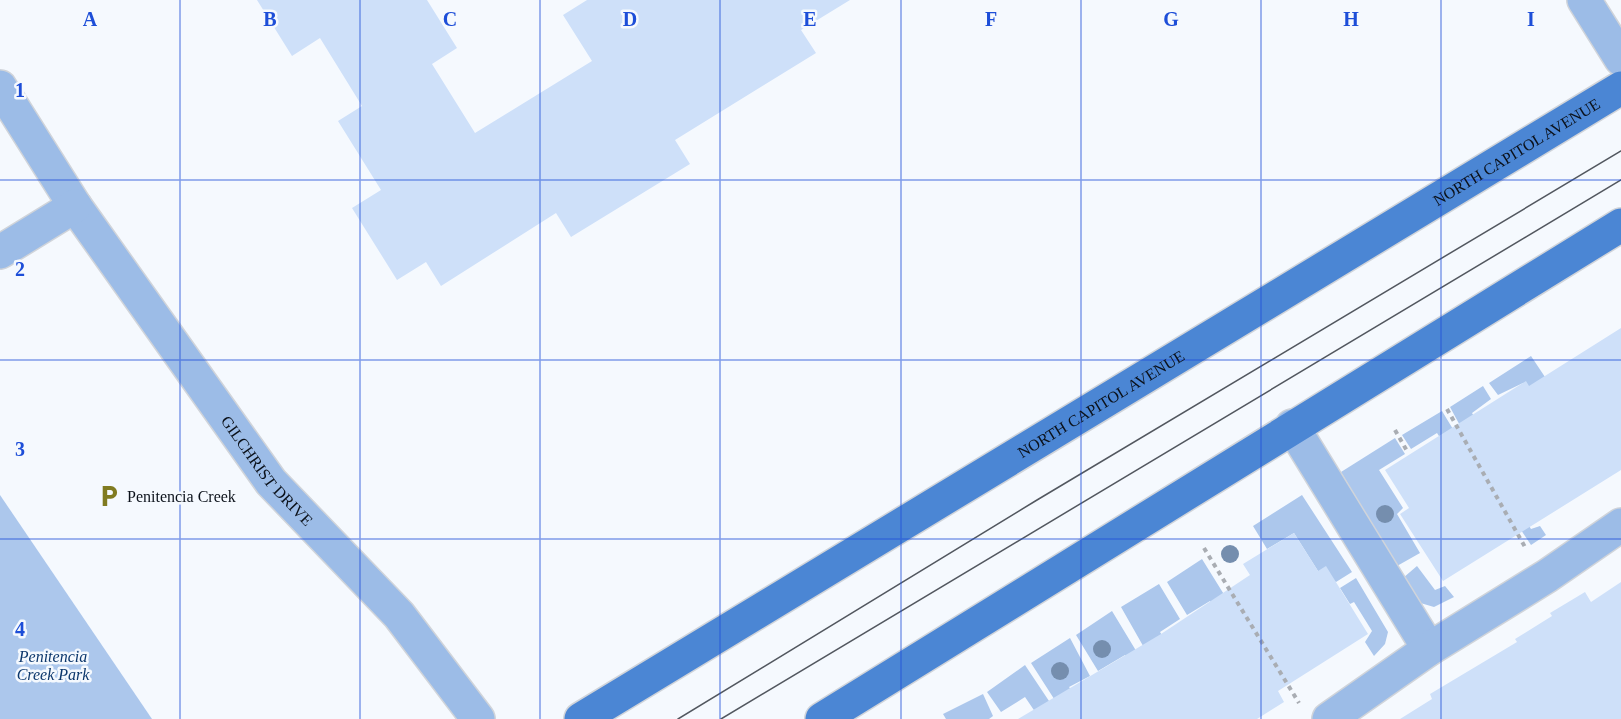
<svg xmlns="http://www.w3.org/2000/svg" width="1621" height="719" viewBox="0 0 1621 719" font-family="Georgia,serif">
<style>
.green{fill:#acc7ec}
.building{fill:#cee0f9}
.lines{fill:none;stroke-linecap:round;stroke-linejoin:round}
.minor-casing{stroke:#d0d4da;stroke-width:36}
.major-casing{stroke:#d0d4da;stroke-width:36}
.path{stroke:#a9adb3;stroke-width:4;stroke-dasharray:4.5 4.5;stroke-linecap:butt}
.minor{stroke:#9cbce7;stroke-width:33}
.major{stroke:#4b86d4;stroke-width:33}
.tram{stroke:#52575f;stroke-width:1.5}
.tree{fill:#758eae}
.grid{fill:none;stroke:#1d4ed8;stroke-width:1.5;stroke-opacity:0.55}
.labels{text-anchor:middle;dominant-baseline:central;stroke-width:5;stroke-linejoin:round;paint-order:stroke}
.street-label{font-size:16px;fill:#0b111a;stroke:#f5f9fe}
.poi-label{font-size:16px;fill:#0b111a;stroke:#f5f9fe;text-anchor:start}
.park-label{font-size:16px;font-style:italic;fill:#0c376c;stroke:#f5f9fe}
.grid-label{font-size:20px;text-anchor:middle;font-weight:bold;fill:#1d4ed8;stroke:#f5f9fe;stroke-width:5;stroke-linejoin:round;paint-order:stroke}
</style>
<rect width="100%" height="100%" fill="#f5f9fe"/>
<g class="green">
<polygon points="1531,356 1577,425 1523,383 1498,395 1489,383"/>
<polygon points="1483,386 1491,399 1472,413 1495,452 1484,470 1450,407"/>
<polygon points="1442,411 1485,482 1462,472 1437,433 1411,449 1402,435"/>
<polygon points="1395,438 1405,454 1379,470 1403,508 1397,514 1420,553 1397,566 1341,472"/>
<polygon points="1501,481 1531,529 1540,526 1546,535 1531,545 1501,500"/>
<polygon points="0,495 152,719 0,719"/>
<polygon points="1302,495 1352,572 1336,582 1318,571 1294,533 1267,549 1253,526"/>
<polygon points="1202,559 1256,646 1234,640 1210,601 1187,615 1167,582"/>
<polygon points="1417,566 1435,590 1445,586 1454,597 1434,607 1417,602 1403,578"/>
<polygon points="1356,578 1388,632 1385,644 1374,656 1365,642 1372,631 1354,602 1350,604 1340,588"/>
<polygon points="1159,584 1180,619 1160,632 1184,670 1163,681 1121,607"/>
<polygon points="1112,611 1158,687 1148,694 1125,655 1098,671 1076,635"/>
<polygon points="1070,638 1090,676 1069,687 1093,719 1067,719 1031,663"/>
<polygon points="1025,665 1061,719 1040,719 1025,697 1001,712 987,692"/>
<polygon points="983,694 993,716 989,719 946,719 943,714"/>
</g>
<g class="building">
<polygon points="257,0 427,0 457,48 432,64 475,133 592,61 563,15 587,0 850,0 801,30 816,53 675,140 690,164 571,237 556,213 441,286 426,262 397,280 352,208 381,190 338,121 362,106 320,38 292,56"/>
<polygon points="1621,328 1621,470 1443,581 1400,514 1409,508 1385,470 1526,381 1529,386"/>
<polygon points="1294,533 1318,571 1326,566 1368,634 1278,691 1284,702 1257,719 1018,719 1161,634 1250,575 1243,564"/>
<polygon points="1621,582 1621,719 1400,719 1432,699 1430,694 1517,642 1515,639 1552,616 1550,613 1585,592 1591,602"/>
</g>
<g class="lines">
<g class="minor-casing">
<g id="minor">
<polyline points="1584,0 1621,59"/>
<path id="s1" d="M0,87L75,206L271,482L399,615L478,719"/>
<polyline points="0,252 75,206"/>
<polyline points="1292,426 1429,649"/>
<polyline points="1329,719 1429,649 1547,576 1621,525"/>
</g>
</g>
<g class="major-casing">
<g id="major">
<path id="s2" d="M581,719L1621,88"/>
<polyline points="822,719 1621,225"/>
</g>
</g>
<g class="path">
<polyline points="1447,409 1525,547"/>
<polyline points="1395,430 1407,451"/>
<polyline points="1204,548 1299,703"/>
</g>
<use href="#minor" class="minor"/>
<use href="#major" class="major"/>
<g class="tram">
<polyline points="678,719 1037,500 1621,151"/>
<polyline points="721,719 1621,180"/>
</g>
</g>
<g class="tree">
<circle cx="1385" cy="514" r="9"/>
<circle cx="1230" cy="554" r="9"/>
<circle cx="1102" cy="649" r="9"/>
<circle cx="1060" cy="671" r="9"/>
</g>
<path class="grid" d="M180,0V719M360,0V719M540,0V719M720,0V719M901,0V719M1081,0V719M1261,0V719M1441,0V719M0,180H1621M0,360H1621M0,539H1621"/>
<defs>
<g id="parking-bare" transform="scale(1.8)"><path d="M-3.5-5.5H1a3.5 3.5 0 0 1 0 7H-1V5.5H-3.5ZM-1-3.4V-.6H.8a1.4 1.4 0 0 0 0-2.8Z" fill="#807b21" stroke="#f5f9fe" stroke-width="2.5" paint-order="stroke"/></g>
</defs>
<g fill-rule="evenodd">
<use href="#parking-bare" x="109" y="496"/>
</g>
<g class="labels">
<g class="street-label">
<text stroke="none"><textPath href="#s2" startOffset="1094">NORTH CAPITOL AVENUE</textPath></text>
<text stroke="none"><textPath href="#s2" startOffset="608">NORTH CAPITOL AVENUE</textPath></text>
<text stroke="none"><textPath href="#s1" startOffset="468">GILCHRIST DRIVE</textPath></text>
</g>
<g class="poi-label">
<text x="127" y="496">Penitencia Creek</text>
</g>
<g class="park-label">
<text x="53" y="656">Penitencia<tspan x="53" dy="18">Creek Park</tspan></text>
</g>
</g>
<g class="grid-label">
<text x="90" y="26">A</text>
<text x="270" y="26">B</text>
<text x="450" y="26">C</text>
<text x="630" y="26">D</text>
<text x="810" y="26">E</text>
<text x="991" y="26">F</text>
<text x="1171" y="26">G</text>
<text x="1351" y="26">H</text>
<text x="1531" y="26">I</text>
<text x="20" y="97">1</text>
<text x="20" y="276">2</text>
<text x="20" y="456">3</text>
<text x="20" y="636">4</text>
</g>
</svg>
